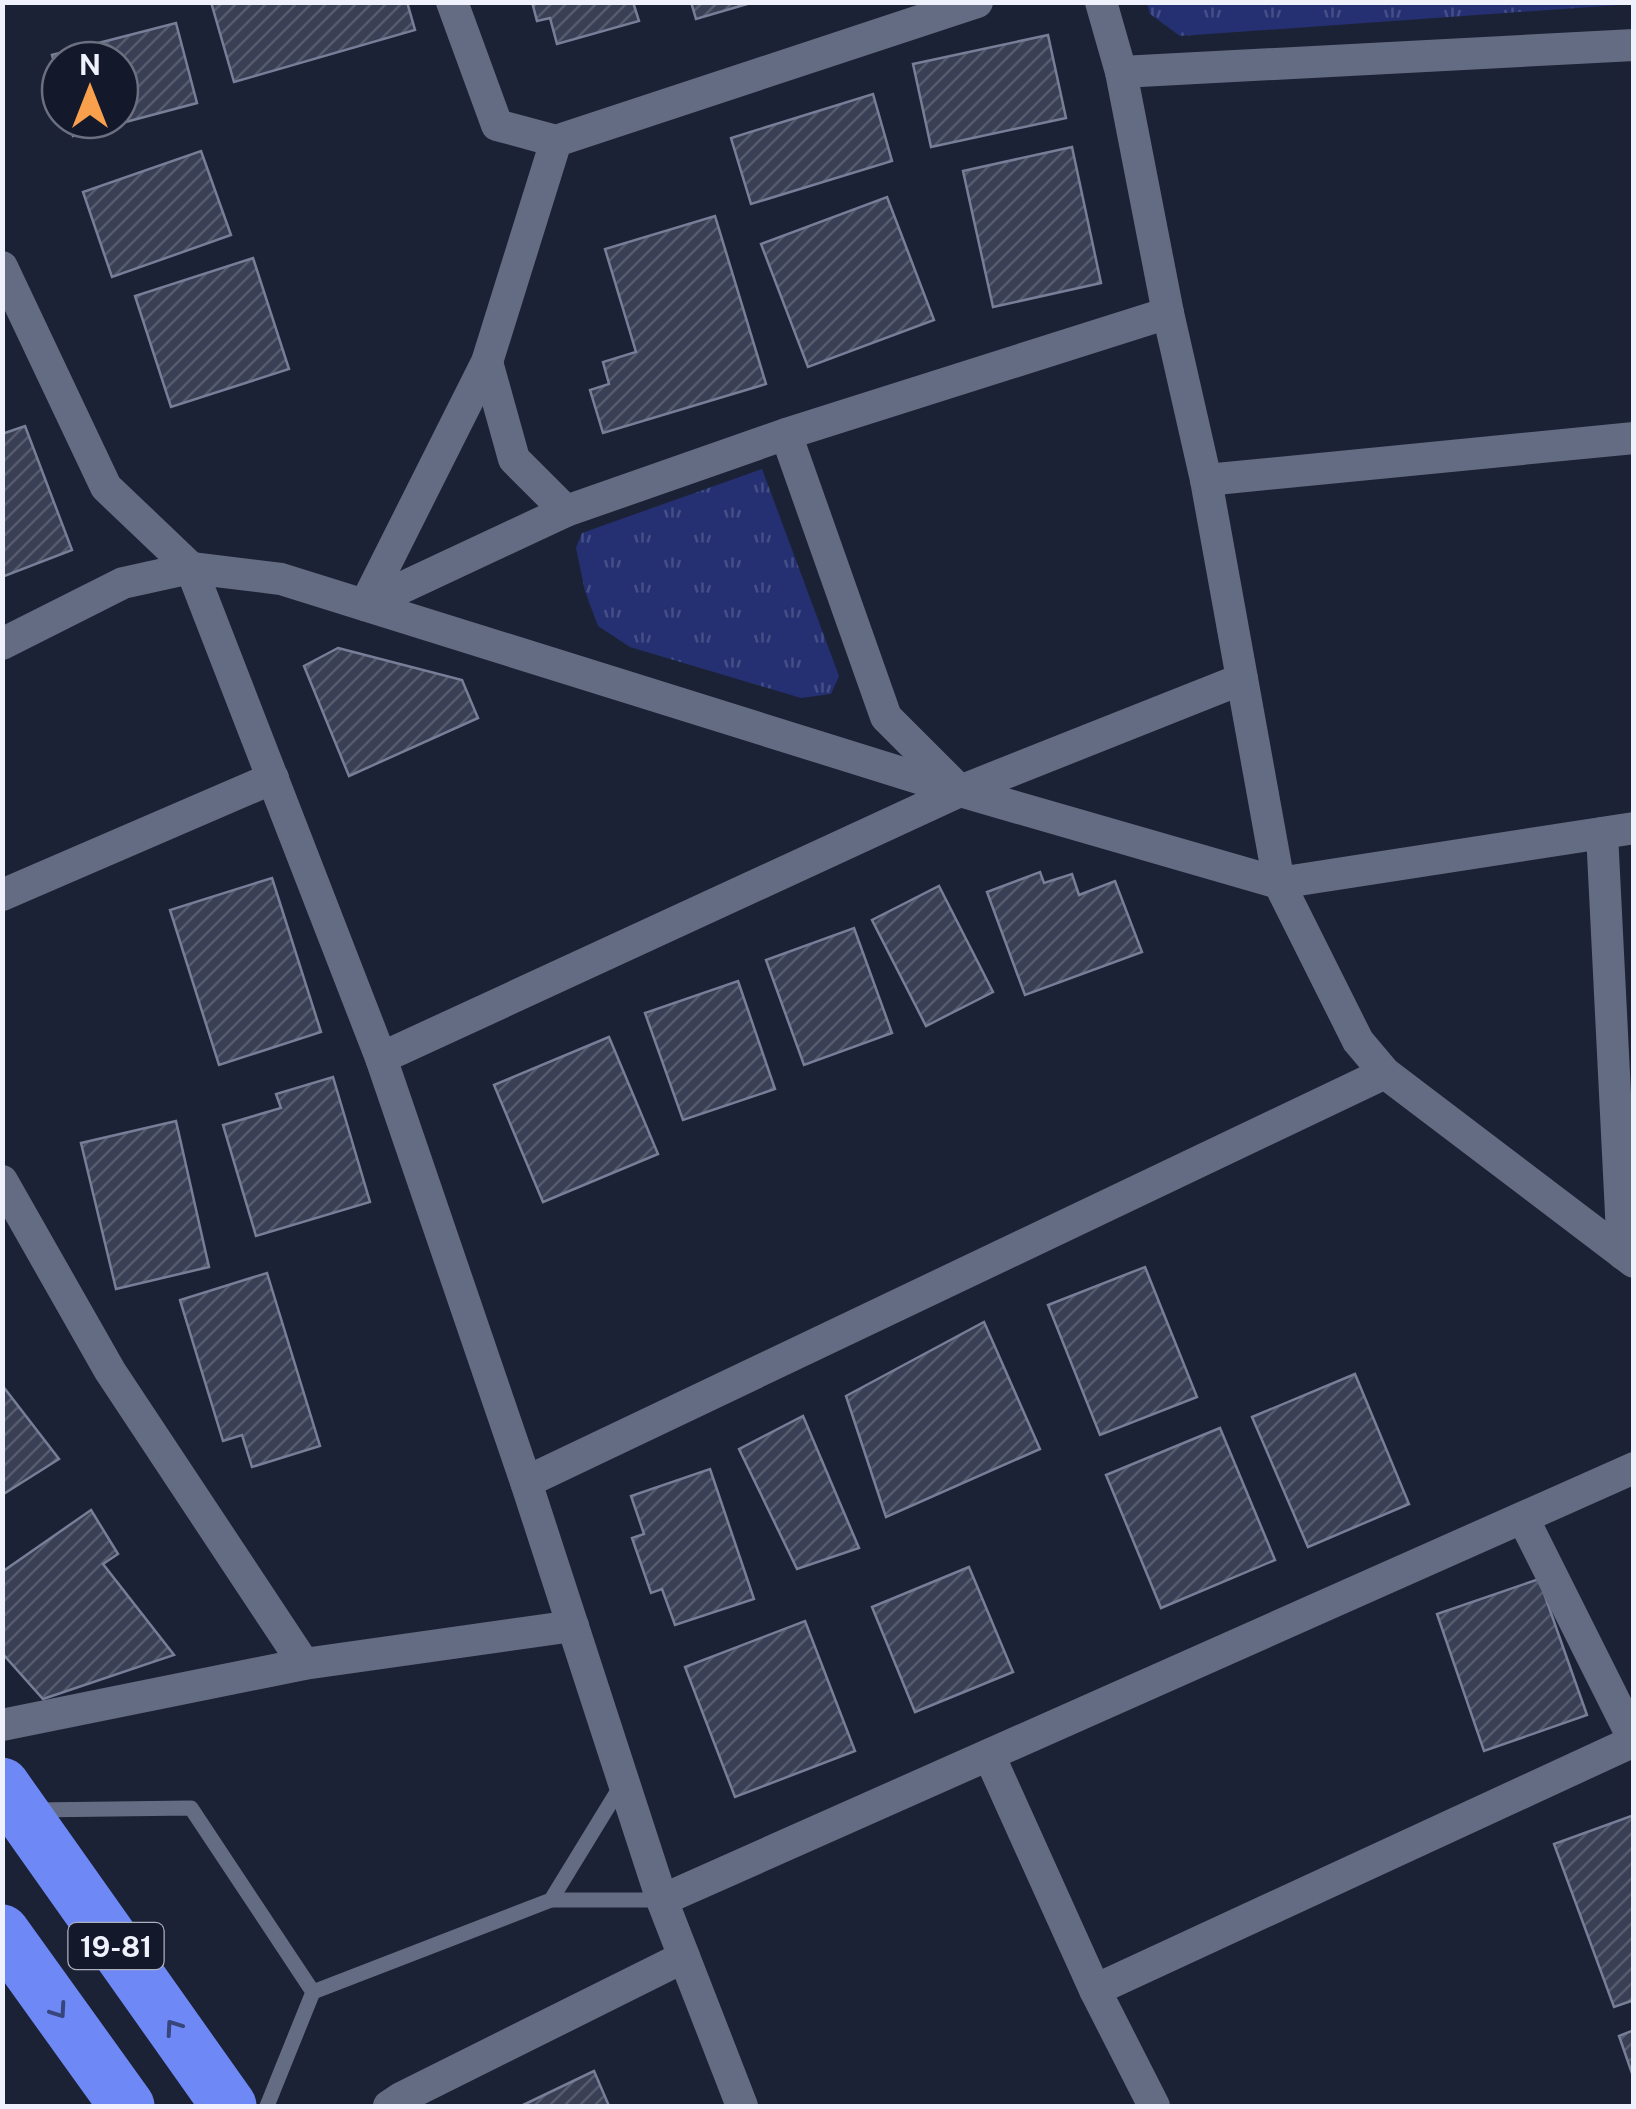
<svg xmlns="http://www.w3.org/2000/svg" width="1636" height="2109" viewBox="0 0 1636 2109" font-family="'Public Sans',sans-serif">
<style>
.grass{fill:url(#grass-tufts)}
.building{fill:url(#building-hatch);stroke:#777f98;stroke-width:2.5}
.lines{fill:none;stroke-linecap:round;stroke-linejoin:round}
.lane{stroke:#646c83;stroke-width:15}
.street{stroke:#646c83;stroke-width:32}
.highway{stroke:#6e88f5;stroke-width:55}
.oneway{stroke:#37457c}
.labels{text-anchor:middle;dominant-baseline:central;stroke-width:9;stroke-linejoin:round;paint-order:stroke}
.shield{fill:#13182b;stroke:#adb1be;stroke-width:2.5}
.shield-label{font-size:28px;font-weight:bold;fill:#eff2fd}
</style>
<defs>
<pattern id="grass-tufts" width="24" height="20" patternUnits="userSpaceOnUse" patternTransform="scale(2.5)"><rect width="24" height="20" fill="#243072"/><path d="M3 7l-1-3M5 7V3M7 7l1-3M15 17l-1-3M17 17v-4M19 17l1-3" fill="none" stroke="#444e87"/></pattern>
<pattern id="building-hatch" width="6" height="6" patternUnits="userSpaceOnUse" patternTransform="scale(2.5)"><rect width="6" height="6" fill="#394055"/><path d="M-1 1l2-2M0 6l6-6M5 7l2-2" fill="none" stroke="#565c6e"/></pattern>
</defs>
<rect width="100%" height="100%" fill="#1c2235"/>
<g class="grass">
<polygon points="1633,2 1633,4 1180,36 1150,14 1147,3"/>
<polygon points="762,469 839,676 831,694 801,698 630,647 598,626 585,591 576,548 582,533"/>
</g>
<g class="building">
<polygon points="211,2 407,2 415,30 234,82"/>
<polygon points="532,2 633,2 639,21 557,44 550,18 537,21"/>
<polygon points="691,2 754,2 696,19"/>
<polygon points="176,23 197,103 73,136 69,120 120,120 120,60 60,60 60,84 52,55"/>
<polygon points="1048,35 1066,118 931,147 913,64"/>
<polygon points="873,94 892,161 751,204 731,138"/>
<polygon points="1072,147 1101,283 993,307 963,171"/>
<polygon points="201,151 231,235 112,277 83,192"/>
<polygon points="887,197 934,320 808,367 761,244"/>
<polygon points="715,216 766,384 603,433 590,390 609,384 603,362 636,352 605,249"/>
<polygon points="253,258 289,369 171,407 135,296"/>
<polygon points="25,426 72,550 2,577 2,434"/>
<polygon points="338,648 462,680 478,718 349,776 304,666"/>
<polygon points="1040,872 1044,883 1072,874 1079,895 1115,881 1142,952 1025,995 987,892"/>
<polygon points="272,878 321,1032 219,1065 170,910"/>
<polygon points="939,886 993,992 926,1026 872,920"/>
<polygon points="854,928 892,1033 804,1065 766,960"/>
<polygon points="738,981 775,1089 683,1120 645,1013"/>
<polygon points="609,1037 658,1154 543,1202 494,1085"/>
<polygon points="333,1077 370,1202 256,1236 223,1125 281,1108 276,1094"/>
<polygon points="176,1121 209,1267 116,1289 81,1143"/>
<polygon points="1145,1267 1197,1397 1100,1435 1048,1305"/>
<polygon points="267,1273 320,1446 252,1467 242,1435 223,1441 180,1300"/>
<polygon points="984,1322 1040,1449 886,1517 846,1396"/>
<polygon points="1355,1374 1409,1504 1308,1547 1252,1417"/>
<polygon points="2,1385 59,1459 2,1495"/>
<polygon points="803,1416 859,1548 797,1569 739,1449"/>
<polygon points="1220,1428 1275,1560 1161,1608 1106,1475"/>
<polygon points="710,1469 754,1599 675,1625 662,1589 651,1593 632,1538 644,1534 631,1496"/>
<polygon points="91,1510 118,1554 103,1564 174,1655 43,1699 2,1653 2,1572"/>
<polygon points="969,1567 1013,1672 915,1712 872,1607"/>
<polygon points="1539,1579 1587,1715 1484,1751 1437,1614"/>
<polygon points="805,1621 855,1751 735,1797 685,1667"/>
<polygon points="1634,1815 1634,2000 1614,2007 1554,1844"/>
<polygon points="1634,2030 1634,2079 1619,2036"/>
<polygon points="594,2071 609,2106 521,2106"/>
</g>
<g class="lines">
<g class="lane">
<polyline points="34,1810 191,1808 313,1992 267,2106"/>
<polyline points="551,1900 662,1900"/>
<polyline points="313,1992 551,1900 622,1784"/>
</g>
<g class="street">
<polyline points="452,2 497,125 556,141 977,2"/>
<polyline points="1101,2 1121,72 1168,313 1206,480 1279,883 1634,828"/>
<polyline points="1121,72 1634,45"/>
<polyline points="2,267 106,487 191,568 381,1058 526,1482 662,1900 742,2106"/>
<polyline points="487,362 514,459 566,511"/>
<polyline points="786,434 886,717 957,788"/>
<polyline points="1206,480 1634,438"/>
<polyline points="365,605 566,511 786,434 1168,313"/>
<polyline points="365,605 487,362 556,141"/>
<polyline points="2,644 123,583 191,568 281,579 960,791 1279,883 1358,1041 1385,1073 1634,1262"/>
<polyline points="1602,833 1623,1254"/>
<polyline points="2,895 273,778"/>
<polyline points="381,1058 960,791 1242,679"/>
<polyline points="2,1181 110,1371 304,1664"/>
<polyline points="526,1482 1385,1073"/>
<polyline points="1523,1518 1634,1740"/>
<polyline points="2,1725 304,1664 573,1626"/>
<polyline points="989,1755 1095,1990 1154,2106"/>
<polyline points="662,1900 1634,1468"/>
<polyline points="1095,1990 1634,1741"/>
<polyline points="389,2106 401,2098 684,1957"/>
</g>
<g class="highway">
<polyline points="2,1785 229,2106"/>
<polyline points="2,1932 127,2106"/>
</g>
</g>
<defs><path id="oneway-chevron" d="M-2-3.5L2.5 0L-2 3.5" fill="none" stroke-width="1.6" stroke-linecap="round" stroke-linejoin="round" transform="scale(2.5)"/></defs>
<g class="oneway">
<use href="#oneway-chevron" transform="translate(59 2011) rotate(55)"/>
<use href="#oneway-chevron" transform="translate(173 2027) rotate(-125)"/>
</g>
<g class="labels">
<rect class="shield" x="68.5" y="1923" width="95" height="46" rx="8"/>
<g class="shield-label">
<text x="116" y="1946">19-81</text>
</g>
</g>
<rect width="1636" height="2109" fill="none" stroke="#eff2fd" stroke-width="10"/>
<g transform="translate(90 90)"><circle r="48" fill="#13182b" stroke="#6b6f7f" stroke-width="2.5"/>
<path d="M0-8L18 38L0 25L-18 38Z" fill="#f9a04c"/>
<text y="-15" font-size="28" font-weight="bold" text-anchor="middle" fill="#eff2fd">N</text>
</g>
</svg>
